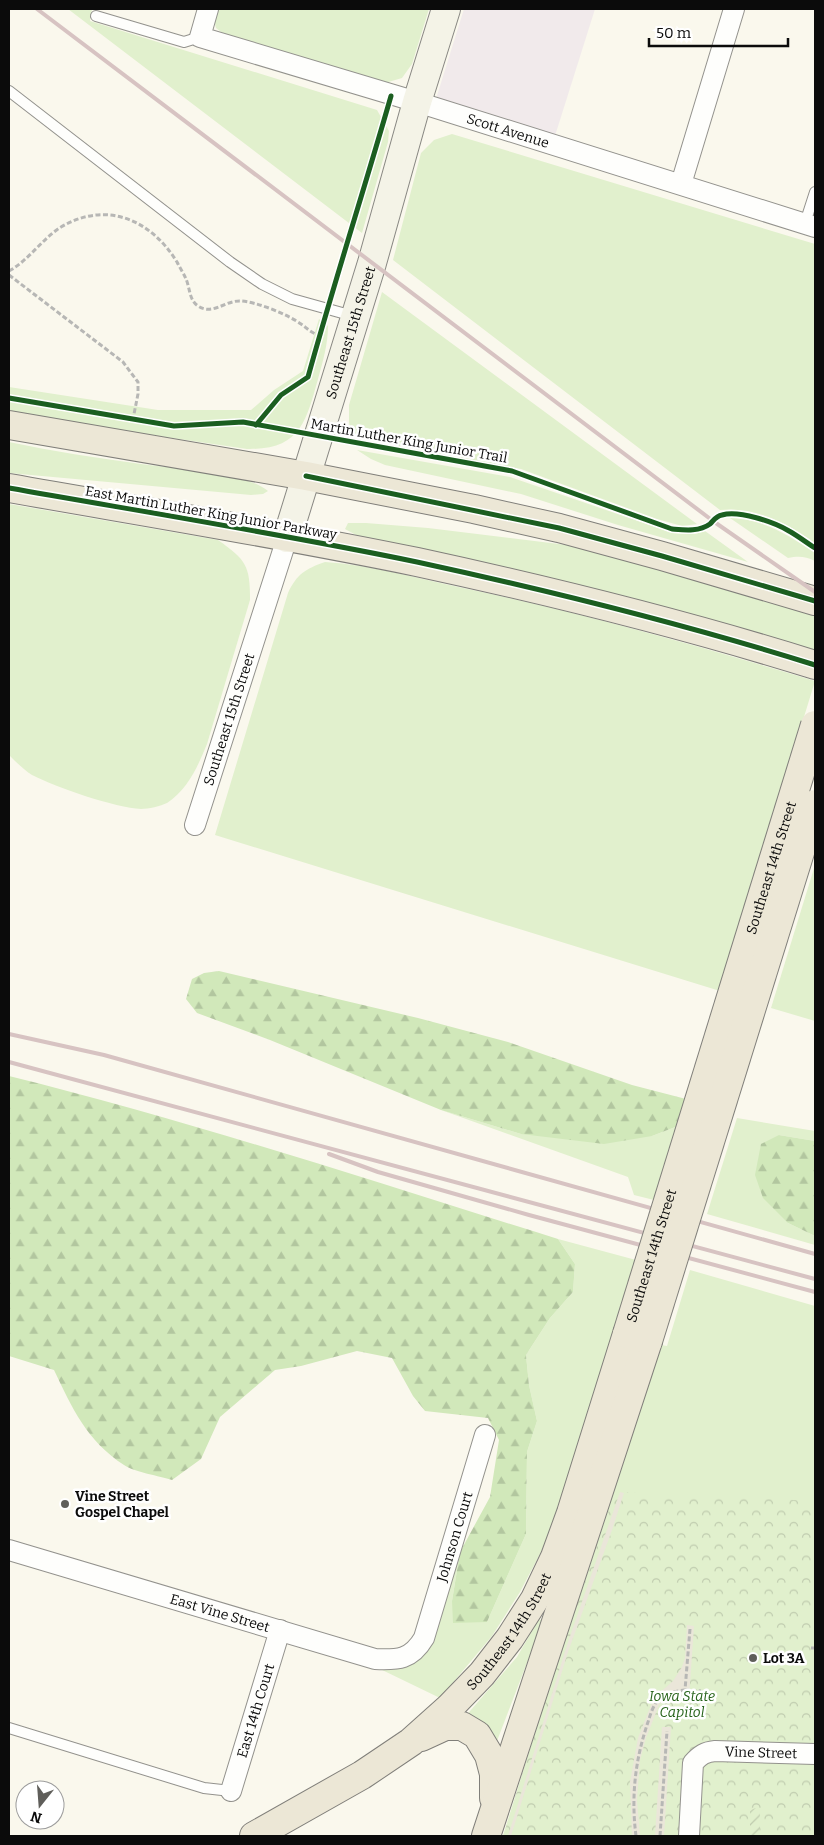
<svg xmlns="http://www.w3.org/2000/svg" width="824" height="1845" viewBox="0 0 824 1845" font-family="Bitter,serif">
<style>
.industrial{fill:#f1eaeb}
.grass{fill:#e1f0cd}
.forest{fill:url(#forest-firs)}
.park{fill:url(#park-crowns)}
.garden{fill:url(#garden-furrows)}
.plaza{fill:#eae6d9}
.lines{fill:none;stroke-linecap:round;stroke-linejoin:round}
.lane-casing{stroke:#93928d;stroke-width:12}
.street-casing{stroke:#93928d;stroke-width:22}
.secondary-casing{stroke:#898883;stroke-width:30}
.primary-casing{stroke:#807f7a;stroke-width:30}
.path{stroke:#b7b7b5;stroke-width:3;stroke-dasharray:5 2.5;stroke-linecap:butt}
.lane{stroke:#fefefc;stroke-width:10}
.street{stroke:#fefefc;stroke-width:20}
.secondary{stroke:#f4f3e7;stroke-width:28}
.primary{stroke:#ece7d6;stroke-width:28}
.rail{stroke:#d7c3c2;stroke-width:4}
.primary-bridge-casing{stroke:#807f7a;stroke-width:30;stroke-linecap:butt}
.primary-bridge{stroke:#ece7d6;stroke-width:28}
.cycleway-casing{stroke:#fff;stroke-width:8}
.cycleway{stroke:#1b5e20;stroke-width:5}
.poi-dot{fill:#5f5e5a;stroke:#fff;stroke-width:2}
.labels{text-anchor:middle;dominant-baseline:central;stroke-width:5;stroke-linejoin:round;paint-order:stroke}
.street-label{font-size:14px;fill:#0b0b0b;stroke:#fff}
.poi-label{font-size:14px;font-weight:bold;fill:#0b0b0b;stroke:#fff;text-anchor:start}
.park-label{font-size:14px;font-style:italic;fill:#27631a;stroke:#fff}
</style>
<defs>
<pattern id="forest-firs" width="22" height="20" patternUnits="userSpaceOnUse" patternTransform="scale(1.25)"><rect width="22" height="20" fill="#d1e8ba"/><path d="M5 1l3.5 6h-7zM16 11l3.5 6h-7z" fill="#b2c69f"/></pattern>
<pattern id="park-crowns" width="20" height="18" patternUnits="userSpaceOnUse" patternTransform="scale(1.25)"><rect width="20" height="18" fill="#e1f0cd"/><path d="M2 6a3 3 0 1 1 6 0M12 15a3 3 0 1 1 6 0" fill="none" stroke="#c0ccaf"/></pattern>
<pattern id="garden-furrows" width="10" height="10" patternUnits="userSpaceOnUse" patternTransform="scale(1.25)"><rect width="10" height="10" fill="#e1f0cd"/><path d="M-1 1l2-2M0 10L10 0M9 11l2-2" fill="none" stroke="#c0ccaf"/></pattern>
</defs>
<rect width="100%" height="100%" fill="#faf8ed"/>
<polygon class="industrial" points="464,9 595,9 554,139 435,102"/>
<g class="grass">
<polygon points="68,9 92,9 90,21 377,110 389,131 388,142 362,233"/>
<polygon points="217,9 429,9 412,64 402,78 385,83 225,35 216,28 214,20"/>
<path d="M452,134L815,244V543C788,524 755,506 720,510L393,260L421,153L434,140Z"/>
<polygon points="382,292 697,524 682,526 657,519 521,469 351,437 349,422 349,405"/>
<path d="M319,319L328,326C328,344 323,361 318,379C306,422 300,450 247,449L9,414V387L158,410H251L274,390L303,371Z"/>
<path d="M9,442C52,451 97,458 141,464C174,469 243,471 268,491L263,494L251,495L9,473Z"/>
<polygon points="357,450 510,477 673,533 695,534 705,531 748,562 618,525 521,494 385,465 371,459"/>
<path d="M9,504L218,540C246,560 250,565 250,600L207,744C198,766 188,789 167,803C161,806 148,809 141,809C116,808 55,787 32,775C24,770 16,762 9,755Z"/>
<path d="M730,518C763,519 789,535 815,553V561C805,556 798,556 788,558Z"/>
<polygon points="348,523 366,523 428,528 567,545 719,584 815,614 815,651 703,617 464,558 356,535 345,529"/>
<path d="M325,562C371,565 417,578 463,588C582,613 699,646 815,681L720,991L215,835L288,593C297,574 305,569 325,562Z"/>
<polygon points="815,865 815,1021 771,1008"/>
<polygon points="441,1110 521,1134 652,1136 678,1126 654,1200 634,1195 628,1177"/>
<polygon points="737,1118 815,1131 815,1141 779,1135 788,1223 815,1236 815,1245 707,1214"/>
<polygon points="558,1239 636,1260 562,1500 542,1550 520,1592 492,1636 440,1698 378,1668 397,1669 460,1552 452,1601 487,1622 526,1534 527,1452 537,1421 529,1385 526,1355 550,1318 573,1292 575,1264"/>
<polygon points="690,1270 815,1306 815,1597 503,1836 661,1345 667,1346"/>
<polygon points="539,1619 543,1621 497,1741 464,1718 517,1657"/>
</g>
<g class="forest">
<polygon points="219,971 418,1018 508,1042 632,1085 686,1099 678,1126 652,1136 604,1144 521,1134 441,1110 270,1040 197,1013 186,999 192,979 204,973"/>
<path d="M9,1076C194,1122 376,1182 558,1239L575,1264L573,1292L550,1318L526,1355L529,1385L537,1421L527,1452L526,1534L487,1622L453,1623L452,1601L460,1552L490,1497L499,1440L488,1418L425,1411L413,1396L392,1358L357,1351L301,1366L275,1370L220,1417L201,1459L172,1480C160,1476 134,1472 124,1465C87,1441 72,1408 54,1370L9,1356Z"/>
<polygon points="779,1135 815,1141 815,1236 788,1223 763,1198 755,1175 761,1144"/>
</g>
<polygon class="park" points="615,1492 815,1501 815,1836 503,1836 553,1675"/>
<polygon class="garden" points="756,1808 760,1812 759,1835 758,1836 750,1836 750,1811 753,1809"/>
<g class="plaza">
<polygon points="620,1492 624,1493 612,1530 568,1652 511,1836 508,1836 567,1645"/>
<polygon points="687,1625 694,1626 689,1698 669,1699 662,1701 659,1705 646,1738 640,1760 637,1800 640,1836 632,1836 630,1782 638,1738 651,1705 657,1695 673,1681 682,1667 685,1658"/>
<polygon points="662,1727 671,1727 664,1836 655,1836"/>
</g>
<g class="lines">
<g class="lane-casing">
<g id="lane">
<polyline points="96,16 184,42 200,37"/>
<polyline points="9,91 230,262 262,284 292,299 353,316"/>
<polyline points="805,223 815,192"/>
<polyline points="9,1728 204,1788 231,1791"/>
</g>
</g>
<g class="street-casing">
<g id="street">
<path id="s1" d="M208,9L200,37L417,102L815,227"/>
<polyline points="681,184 734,9"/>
<path id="s2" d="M195,825L287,538"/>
<path id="s3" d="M9,1550L375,1659C398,1660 411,1660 424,1638L485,1435"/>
<path id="s4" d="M231,1791L280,1630"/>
<path id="s5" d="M689,1836L693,1763C700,1755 705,1752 715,1751L815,1754"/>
</g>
</g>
<g class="secondary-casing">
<g id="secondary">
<path id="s6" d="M287,538L372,263L417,102L446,9"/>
</g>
</g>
<g class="primary-casing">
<g id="primary">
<polyline points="9,425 306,476 474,509 559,528 662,556 815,601"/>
<path d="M9,488C145,512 282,534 417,562C551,591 684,624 815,665"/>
<polyline points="421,1737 445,1726 462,1726 477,1735 489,1755 494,1774 494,1798"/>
<path id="s7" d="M254,1836L362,1775L411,1742L449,1708L482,1674L510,1638L535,1599L555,1557L571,1513L627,1334"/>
<polyline points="486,1836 648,1341"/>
</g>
</g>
<g class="path">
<path d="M9,271C29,260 42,239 61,227C107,200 151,220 177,262C180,268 184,274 186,279C190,288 189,300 198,306C213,316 225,300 241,301C257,302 287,314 301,324C308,329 310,332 320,336"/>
<polyline points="9,275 123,362 138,382 138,394 133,419"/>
<polyline points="690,1629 685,1690 701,1691"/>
<polyline points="811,1648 815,1648"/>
<path d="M636,1836C631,1797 635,1760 648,1722C651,1713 654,1701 663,1696C669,1692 678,1691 685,1690"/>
<polyline points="660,1836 667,1731"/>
</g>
<use href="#lane" class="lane"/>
<use href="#street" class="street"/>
<use href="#secondary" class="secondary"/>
<use href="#primary" class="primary"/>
<g class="rail">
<polyline points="37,9 713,521 815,592"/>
<polyline points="9,1034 104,1055 815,1254"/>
<polyline points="9,1062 815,1279"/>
<polyline points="329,1154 378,1172 529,1215 815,1292"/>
</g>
<g class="primary-bridge-casing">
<g id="primary-bridge">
<path id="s8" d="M627,1334L815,725"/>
<polyline points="648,1341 815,804"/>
</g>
</g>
<use href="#primary-bridge" class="primary-bridge"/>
<g class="cycleway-casing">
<g id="cycleway">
<path d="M9,398L174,426L243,422L512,471L672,529C684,530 699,532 710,524C714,520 716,516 722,515C739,510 774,522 789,531C798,536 807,543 815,548"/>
<path d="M256,425L281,395L308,377C334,283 364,190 391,96"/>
<polyline points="306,476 559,528 662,556 815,601"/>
<path d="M9,488C145,512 282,534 417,562C551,591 684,624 815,665"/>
</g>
</g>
<use href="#cycleway" class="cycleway"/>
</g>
<g class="poi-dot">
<circle cx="65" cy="1504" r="5"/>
<circle cx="753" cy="1658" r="5"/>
</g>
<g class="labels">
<g class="street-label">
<text stroke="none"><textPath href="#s1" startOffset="351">Scott Avenue</textPath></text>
<text stroke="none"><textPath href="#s6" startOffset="215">Southeast 15th Street</textPath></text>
<text transform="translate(409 441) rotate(10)">Martin Luther King Junior Trail</text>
<text transform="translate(211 513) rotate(10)">East Martin Luther King Junior Parkway</text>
<text stroke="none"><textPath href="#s2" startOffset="111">Southeast 15th Street</textPath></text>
<text stroke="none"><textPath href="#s8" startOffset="488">Southeast 14th Street</textPath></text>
<text stroke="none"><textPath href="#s8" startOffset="82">Southeast 14th Street</textPath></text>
<text stroke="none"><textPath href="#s3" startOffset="545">Johnson Court</textPath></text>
<text stroke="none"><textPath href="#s3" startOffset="220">East Vine Street</textPath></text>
<text stroke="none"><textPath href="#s7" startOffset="332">Southeast 14th Street</textPath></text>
<text stroke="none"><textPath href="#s4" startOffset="84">East 14th Court</textPath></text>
<text stroke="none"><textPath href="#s5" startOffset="145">Vine Street</textPath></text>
</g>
<g class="poi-label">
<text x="75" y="1496">Vine Street<tspan x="75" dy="16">Gospel Chapel</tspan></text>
<text x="763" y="1658">Lot 3A</text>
</g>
<g class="park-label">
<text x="682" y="1696">Iowa State<tspan x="682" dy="16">Capitol</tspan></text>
</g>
</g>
<rect width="824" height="1845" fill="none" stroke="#0b0b0b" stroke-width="20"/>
<g transform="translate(40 1805) rotate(197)"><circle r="24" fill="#ffffff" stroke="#9d9d9d"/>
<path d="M0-4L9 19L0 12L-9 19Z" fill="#5f5e5a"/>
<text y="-8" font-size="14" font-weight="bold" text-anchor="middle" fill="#0b0b0b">N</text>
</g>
<path d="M649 38v8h139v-8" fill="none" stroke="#0b0b0b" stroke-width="2.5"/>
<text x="656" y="38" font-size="15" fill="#0b0b0b" stroke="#ffffff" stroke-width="4" paint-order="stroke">50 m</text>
</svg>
